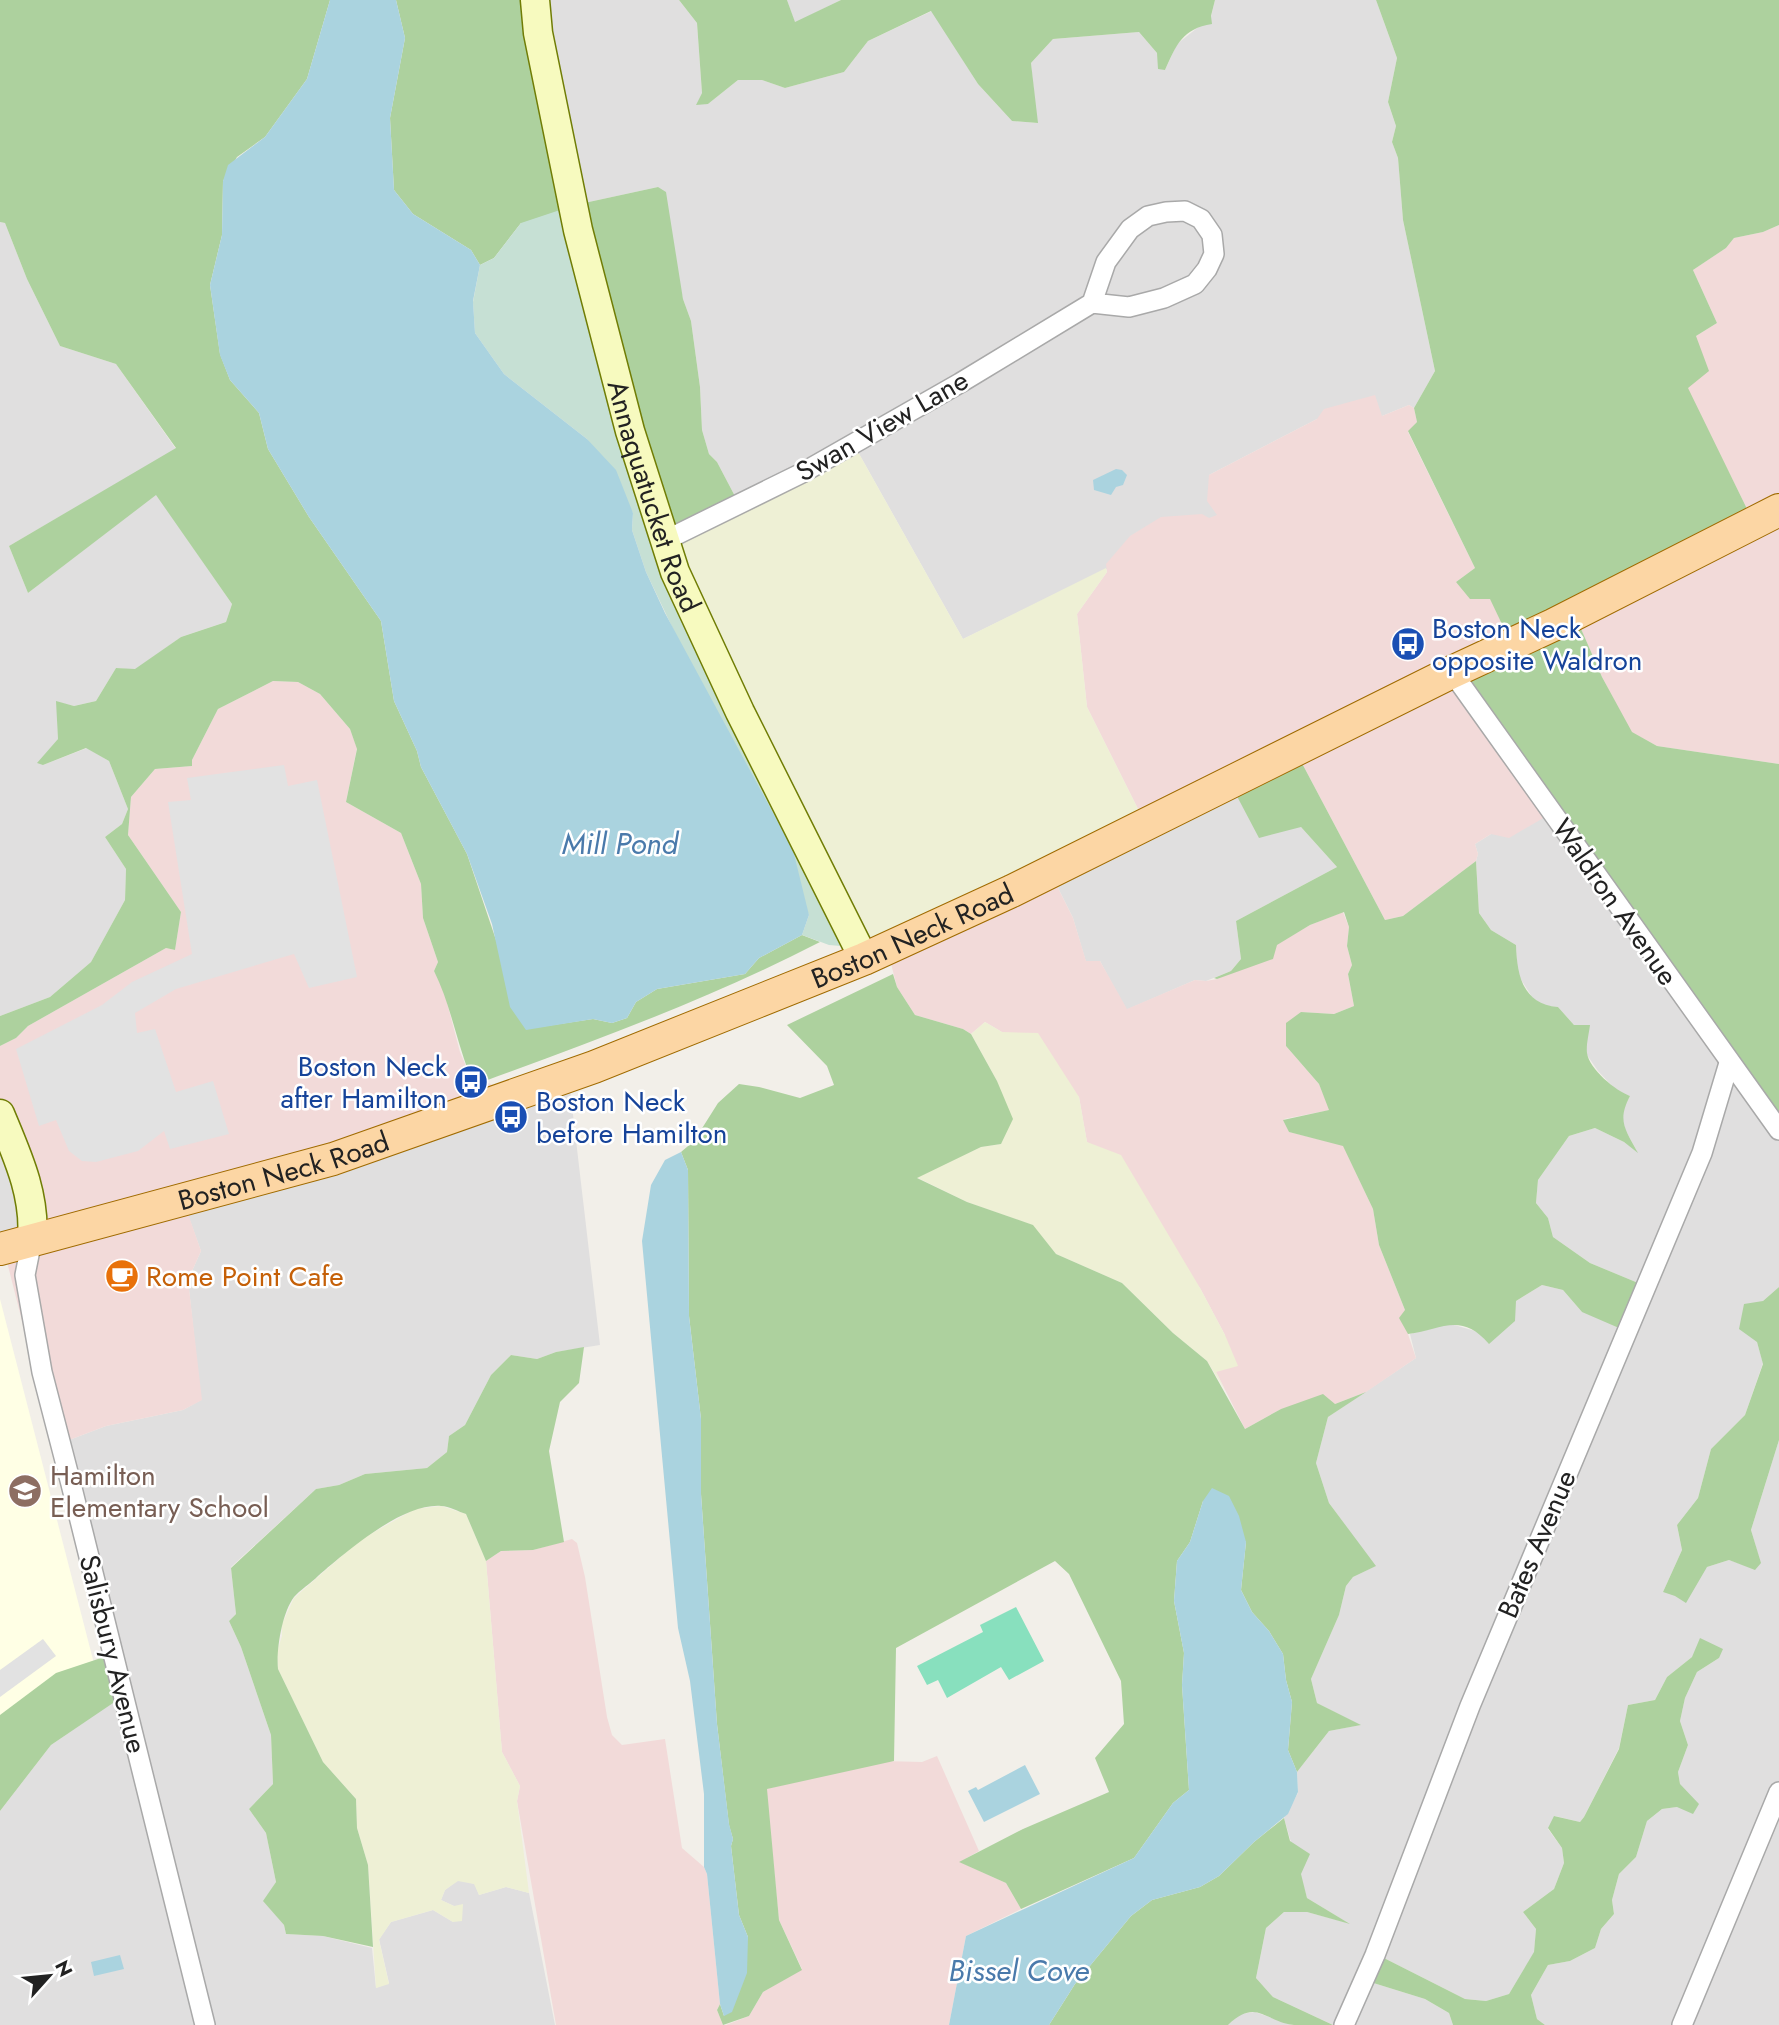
<svg xmlns="http://www.w3.org/2000/svg" width="1779" height="2025" viewBox="0 0 1779 2025" font-family="Jost,sans-serif">
<style>
.residential{fill:#e0dfdf}
.commercial{fill:#f2dad9}
.education{fill:#ffffe5}
.farmland{fill:#eef0d5}
.forest{fill:#add19e}
.wetland{fill:#c6e0d4}
.pitch{fill:#88e0be}
.parking{fill:#e2e2e2}
.water{fill:#aad3df}
.lines{fill:none;stroke-linecap:round;stroke-linejoin:round}
.street-casing{stroke:#a9a9a9;stroke-width:22}
.secondary-casing{stroke:#707d05;stroke-width:31}
.primary-casing{stroke:#a06b00;stroke-width:34}
.street{stroke:#fff;stroke-width:19}
.secondary{stroke:#f7fabf;stroke-width:28}
.primary{stroke:#fcd6a4;stroke-width:32}
.labels{text-anchor:middle;dominant-baseline:central;stroke-width:5;stroke-linejoin:round;paint-order:stroke}
.street-label{font-size:28px;fill:#222;stroke:#fff}
.transit-label{font-size:28px;fill:#164399;stroke:#fff;text-anchor:start}
.food-label{font-size:28px;fill:#c56008;stroke:#fff;text-anchor:start}
.education-label{font-size:28px;fill:#785e54;stroke:#fff;text-anchor:start}
.water-label{font-size:30px;font-style:italic;fill:#4a7aab;stroke:#fff}
</style>
<rect width="100%" height="100%" fill="#f2efe9"/>
<g class="residential">
<polygon points="535,0 679,0 697,23 702,93 697,104 708,104 738,80 762,80 785,88 844,72 868,41 932,11 978,84 1012,121 1037,123 1031,63 1053,39 1139,32 1157,53 1165,70 1177,44 1211,17 1215,0 1376,0 1397,58 1388,102 1396,126 1392,142 1398,158 1403,220 1435,371 1414,408 1409,405 1382,416 1317,419 1209,475 1218,515 963,639 853,443 738,502 717,462 709,454 702,430 700,387 691,321 683,299 658,187 575,205"/>
<polygon points="787,0 841,0 795,23"/>
<polygon points="0,222 5,223 27,279 60,346 116,364 176,449 9,546 28,593 156,494 232,604 226,622 181,637 135,670 116,668 96,701 74,706 57,702 58,739 43,765 87,748 109,761 128,809 122,824 105,837 126,869 125,900 91,962 50,997 0,1016"/>
<polygon points="1230,783 1301,827 1337,867 1236,921 1241,959 1231,971 1206,981 1195,980 1126,1010 1100,961 1086,962 1073,918 1051,874"/>
<polygon points="1552,813 1779,1126 1779,1287 1763,1301 1757,1342 1763,1363 1745,1415 1711,1449 1698,1498 1677,1525 1682,1550 1663,1592 1707,1567 1729,1560 1755,1569 1759,1558 1751,1530 1779,1440 1779,2025 1545,2025 1537,2019 1531,1995 1548,1965 1570,1961 1595,1948 1601,1929 1614,1914 1612,1900 1619,1874 1636,1857 1647,1821 1662,1809 1677,1807 1680,1784 1678,1772 1688,1745 1680,1721 1685,1698 1697,1672 1719,1658 1692,1657 1667,1677 1655,1700 1628,1705 1619,1748 1584,1817 1580,1822 1555,1816 1548,1829 1562,1848 1564,1863 1554,1889 1523,1912 1536,1929 1534,1953 1509,1994 1486,2001 1465,1999 1378,1955 1367,1981 1425,1999 1449,2013 1453,2025 1333,2025 1273,1997 1256,1978 1266,1928 1284,1912 1307,1912 1348,1923 1307,1898 1284,1818 1298,1793 1297,1772 1329,1731 1360,1725 1317,1703 1311,1679 1339,1615 1346,1586 1353,1577 1375,1566 1329,1503 1316,1463 1328,1417 1416,1358 1410,1334 1447,1323 1479,1332 1516,1301 1542,1285 1563,1290 1582,1312 1643,1285 1590,1263 1553,1237 1548,1218 1536,1203 1538,1180 1569,1136 1595,1128 1624,1142 1637,1151 1623,1126 1622,1111 1630,1096 1618,1092 1598,1071 1587,1055 1574,1025 1558,1007 1543,1006 1532,997 1517,973 1516,945 1491,930 1479,913 1476,861 1478,854 1475,844 1491,834"/>
<polygon points="570,1089 600,1345 556,1352 537,1359 511,1355 491,1375 465,1425 449,1436 447,1452 427,1468 365,1474 339,1485 316,1489 231,1567 236,1614 229,1621 241,1647 271,1735 273,1784 249,1809 266,1833 276,1882 264,1901 284,1925 286,1934 323,1936 372,1948 376,1988 389,1983 379,1939 391,1922 433,1910 453,1922 454,1906 441,1900 445,1890 458,1880 475,1884 479,1895 506,1887 529,1893 555,2025 0,2025 0,1811 51,1745 116,1700 56,1445 106,1426 183,1410 201,1400 188,1280 201,1251 184,1204"/>
<polygon points="0,1125 49,1237 0,1251"/>
<polygon points="1255,2012 1292,2025 1228,2025 1240,2014"/>
</g>
<g class="commercial">
<polygon points="1779,225 1779,764 1657,746 1631,732 1602,677 1575,615 1749,513 1687,388 1696,336 1717,323 1693,270 1726,248 1734,238 1763,232"/>
<polygon points="1375,395 1382,416 1409,405 1414,408 1417,422 1408,432 1475,568 1456,582 1490,598 1509,639 1552,813 1509,838 1491,834 1475,844 1478,854 1476,861 1403,916 1385,920 1296,752 1144,821 1087,707 1077,614 1107,572 1106,564 1130,536 1161,517 1202,514 1209,518 1217,515 1207,501 1209,475 1317,419 1324,409"/>
<polygon points="273,681 298,682 320,694 350,729 357,748 346,802 401,833 421,884 423,918 438,962 434,971 444,991 460,1052 469,1073 514,1096 185,1205 201,1251 188,1280 202,1400 183,1410 106,1426 56,1445 53,1443 5,1254 42,1241 0,1125 0,1046 16,1038 28,1026 166,948 175,950 181,912 128,835 131,797 155,769 192,766 192,760 218,709"/>
<polygon points="1051,874 1073,918 1086,961 1100,961 1127,1009 1195,980 1206,981 1217,979 1310,925 1343,912 1349,927 1347,946 1352,965 1348,974 1354,1006 1334,1014 1301,1012 1286,1046 1319,1084 1330,1110 1284,1119 1289,1132 1343,1145 1373,1209 1379,1245 1405,1310 1408,1334 1416,1358 1366,1392 1335,1404 1281,1409 1245,1429 1216,1372 1225,1335 1200,1288 1087,1142 1079,1097 1002,1032 985,1022 971,1034 963,1029 915,1015 897,987 887,948"/>
<polygon points="572,1539 577,1543 585,1577 607,1717 612,1735 622,1745 665,1739 682,1848 704,1867 707,1874 720,2004 717,2010 723,2025 556,2025 517,1801 520,1786 502,1752 486,1561 501,1551 533,1550"/>
<polygon points="937,1756 979,1851 960,1862 1006,1883 1021,1909 966,1936 949,2025 726,2025 749,2016 763,1992 802,1969 779,1920 766,1789 883,1761 922,1762"/>
</g>
<polygon class="education" points="0,1299 99,1683 0,1749"/>
<g class="farmland">
<polygon points="853,443 963,639 1106,568 1107,572 1077,614 1087,707 1144,821 867,955 671,553 684,534"/>
<polygon points="985,1022 1002,1032 1038,1033 1079,1097 1087,1142 1121,1155 1200,1288 1225,1335 1238,1366 1216,1372 1225,1390 1207,1361 1173,1333 1122,1283 1056,1254 1032,1225 967,1202 916,1177 981,1147 1001,1144 997,1081 971,1034"/>
<polygon points="441,1506 466,1514 486,1561 502,1752 520,1786 517,1801 529,1893 506,1887 479,1895 474,1884 458,1881 445,1890 441,1900 454,1906 463,1904 462,1921 453,1922 433,1910 391,1922 379,1940 389,1984 376,1988 368,1865 357,1828 356,1799 323,1762 278,1669 277,1652 282,1636 282,1624 294,1598 360,1540 415,1509"/>
</g>
<g class="forest">
<path d="M0,0H330L307,79L265,137L237,157L223,181L222,235L210,285L220,354L230,380L259,413L268,449L309,517L381,621L394,701L417,751L421,767L467,854L526,1029L593,1019L612,1023L627,1018L636,1002L657,989L745,974L759,958L802,935L820,942C712,998 599,1039 485,1081L469,1073C456,1039 450,1003 434,971L438,962L423,918L421,884L401,833L346,802L357,749L350,729L320,694L298,682L273,681L218,709L192,760V766L155,769L131,797L128,835L181,912L175,950L166,948L28,1026L16,1038L0,1046V1016L50,997L91,962L125,900L126,869L105,837L122,824L128,809L109,761L86,748L43,765L37,763L58,739L56,701L74,706L96,701L116,668L135,669L181,637L226,622L232,604L156,495L28,593L9,546L176,448L116,364L60,346L27,279L5,223L0,222Z"/>
<polygon points="396,0 535,0 575,205 658,187 666,192 683,299 691,321 700,387 702,430 709,454 717,462 738,502 669,540 521,223 494,258 480,265 471,250 413,214 394,190 390,118 405,38"/>
<path d="M679,0H787L795,22L841,0H1215L1211,16L1212,24C1182,29 1177,44 1165,70L1158,69L1157,53L1139,32L1053,39L1031,63L1038,123L1012,121L978,84L931,11L868,41L844,72L785,88L762,80H738L708,104L696,105L702,93L697,23Z"/>
<polygon points="1376,0 1779,0 1779,225 1763,232 1734,238 1726,248 1693,270 1717,323 1696,336 1709,371 1688,388 1749,513 1575,615 1602,677 1632,732 1657,746 1779,764 1779,1126 1463,683 1509,639 1490,599 1470,599 1456,582 1475,568 1408,431 1417,422 1414,408 1435,371 1403,220 1398,158 1392,142 1396,126 1388,102 1397,58"/>
<path d="M1296,752L1385,920L1403,916L1476,861L1479,913L1491,930L1516,945C1517,974 1522,1004 1558,1007L1574,1025H1590C1589,1033 1586,1045 1587,1053C1589,1069 1616,1091 1630,1096C1617,1121 1625,1129 1638,1153L1624,1142L1595,1128L1569,1136L1538,1180L1536,1203L1548,1218L1553,1237L1590,1263L1643,1285L1619,1328L1582,1312L1563,1290L1542,1285L1516,1301L1515,1321L1489,1344C1461,1311 1441,1330 1408,1334L1399,1318L1405,1310L1379,1245L1373,1209L1343,1146L1289,1132L1283,1120L1329,1110L1319,1084L1286,1046V1023L1301,1012L1334,1014L1354,1006L1348,974L1352,965L1347,946L1349,927L1344,912L1310,925L1277,945L1273,959L1217,979L1214,978L1231,971L1241,959L1236,921L1337,867L1301,827L1259,838L1230,783Z"/>
<polygon points="893,974 897,987 915,1015 963,1029 971,1034 997,1081 1013,1119 1001,1144 981,1147 917,1178 967,1202 1033,1225 1056,1254 1122,1283 1173,1333 1207,1361 1245,1429 1281,1409 1323,1394 1335,1404 1366,1392 1328,1417 1316,1463 1329,1503 1376,1566 1353,1577 1346,1586 1339,1615 1311,1679 1317,1703 1361,1725 1329,1731 1297,1772 1288,1750 1292,1702 1286,1680 1283,1654 1269,1631 1252,1612 1241,1590 1246,1542 1203,1501 1190,1542 1177,1561 1174,1601 1184,1653 1182,1685 1189,1790 1173,1803 1134,1858 1021,1909 1006,1883 959,1862 1023,1829 1109,1792 1095,1758 1124,1724 1121,1681 1069,1574 1055,1561 896,1648 894,1761 767,1789 779,1920 802,1970 763,1992 749,2016 723,2025 717,2010 720,2004 724,2016 748,1937 739,1915 731,1846 733,1839 729,1825 717,1724 701,1494 701,1419 689,1316 688,1170 681,1152 694,1141 718,1103 739,1084 759,1087 800,1098 834,1085 827,1066 787,1025"/>
<polygon points="1779,1287 1779,1440 1751,1530 1761,1563 1755,1570 1729,1560 1707,1567 1686,1603 1675,1596 1663,1592 1682,1550 1677,1525 1698,1498 1711,1449 1745,1415 1763,1364 1757,1342 1739,1329 1744,1304 1763,1301"/>
<path d="M584,1347L579,1383L560,1402L549,1451L564,1542L533,1550L501,1551L486,1561L466,1514C459,1512 449,1506 441,1506C402,1503 346,1552 318,1576C311,1583 300,1590 294,1597C282,1613 276,1650 278,1669L323,1762L356,1799L357,1828L368,1865L373,1947L323,1936L286,1934L284,1925L263,1901L276,1882L266,1833L249,1809L273,1784L271,1735L241,1647L229,1621L236,1614L231,1568L316,1489L339,1485L365,1474L427,1468L447,1452L449,1436L465,1425L491,1375L511,1355L537,1359L556,1352Z"/>
<polygon points="1700,1638 1723,1649 1719,1658 1697,1672 1685,1698 1680,1721 1688,1745 1678,1772 1680,1784 1699,1804 1693,1814 1677,1807 1662,1809 1647,1821 1636,1857 1619,1874 1612,1900 1614,1914 1601,1929 1595,1948 1570,1961 1548,1965 1531,1995 1537,2019 1545,2025 1453,2025 1449,2013 1425,1999 1367,1981 1378,1955 1465,1999 1486,2001 1509,1994 1534,1952 1536,1929 1523,1912 1554,1889 1564,1863 1562,1848 1548,1828 1554,1816 1580,1822 1584,1817 1619,1749 1628,1705 1655,1700 1667,1677 1692,1657"/>
<polygon points="107,1656 116,1701 51,1745 0,1811 0,1715 56,1673"/>
<path d="M1284,1818L1290,1841L1310,1854L1301,1874L1307,1898L1350,1924L1307,1912H1284L1266,1928L1256,1978L1273,1997L1333,2025C1320,2025 1307,2025 1294,2025C1263,2021 1257,1998 1228,2025H1049L1075,1984L1131,1916L1152,1900L1200,1887L1219,1876L1254,1842Z"/>
</g>
<polygon class="wetland" points="575,205 660,521 852,947 829,945 802,935 809,915 646,572 632,530 633,513 587,439 504,374 475,333 473,302 480,265 494,258 521,223"/>
<polygon class="pitch" points="1016,1607 1044,1661 1009,1680 1001,1667 947,1698 938,1680 927,1685 917,1666 983,1632 980,1625"/>
<g class="parking">
<polygon points="284,765 288,786 317,780 357,977 309,988 294,954 176,989 135,1013 137,1033 155,1029 176,1092 213,1081 229,1134 170,1149 164,1131 138,1151 96,1162 82,1161 69,1151 56,1120 39,1126 16,1049 102,1005 132,982 192,954 168,802 191,800 187,778"/>
<polygon points="43,1639 56,1656 0,1697 0,1670"/>
</g>
<g class="water">
<polygon points="330,0 396,0 405,38 390,118 394,190 413,214 471,250 480,265 473,301 475,333 504,374 587,439 616,470 633,513 632,530 646,572 665,613 793,850 809,915 802,935 759,958 745,974 657,989 636,1002 627,1018 612,1023 593,1019 526,1030 510,1007 492,924 467,854 421,767 417,751 394,701 381,621 309,517 268,449 259,413 230,380 220,355 210,285 222,235 223,181 228,165 265,137 307,79"/>
<polygon points="1116,469 1122,470 1127,475 1123,485 1116,487 1111,495 1094,490 1093,480"/>
<polygon points="681,1152 688,1170 689,1316 701,1419 701,1494 717,1724 729,1824 733,1839 731,1846 739,1915 748,1937 747,1973 732,2012 724,2016 720,2004 707,1874 704,1867 704,1794 690,1681 678,1628 642,1241 651,1185 665,1160"/>
<polygon points="1212,1488 1229,1496 1239,1516 1246,1542 1241,1590 1252,1612 1269,1631 1283,1654 1286,1680 1292,1702 1288,1750 1297,1772 1298,1792 1288,1814 1254,1842 1219,1876 1200,1887 1152,1900 1131,1916 1075,1984 1049,2025 949,2025 966,1936 1134,1858 1173,1803 1189,1790 1182,1685 1184,1653 1174,1601 1177,1561 1190,1542 1203,1501"/>
<polygon points="1025,1765 1040,1794 984,1822 968,1791 976,1787 978,1790"/>
<polygon points="120,1955 124,1969 94,1976 91,1962"/>
</g>
<g class="lines">
<g class="street-casing">
<g id="street">
<polyline points="666,540 802,473 960,383 1092,303 1106,262 1130,229 1148,216 1166,212 1185,211 1201,219 1212,235 1214,254 1207,269 1195,284 1164,298 1129,307 1092,303"/>
<polyline points="1452,672 1779,1130"/>
<polyline points="32,1240 25,1275 42,1372 71,1484 205,2025"/>
<polyline points="1344,2025 1375,1955 1470,1706 1702,1153 1729,1063"/>
<polyline points="1682,2025 1779,1792"/>
</g>
</g>
<g class="secondary-casing">
<g id="secondary">
<path id="s1" d="M535,0L538,33L578,230L630,431L675,572L740,712L864,959"/>
<path d="M0,1114C17,1155 36,1195 32,1240"/>
</g>
</g>
<g class="primary-casing">
<g id="primary">
<path id="s2" d="M0,1249L333,1159L594,1067L864,959L1012,891L1452,672L1553,625L1779,510"/>
</g>
</g>
<use href="#street" class="street"/>
<use href="#secondary" class="secondary"/>
<use href="#primary" class="primary"/>
</g>
<defs>
<g id="bus-disc" transform="scale(1.75)"><circle r="9.5" fill="#1a4fb4" stroke="#fff"/><path d="M-5-6H5V4H4V6H2V4H-2V6H-4V4H-5ZM-3.5-4V0h7V-4ZM-3.5 1.2v1.5H-2V1.2ZM2 1.2v1.5H3.5V1.2Z" fill="#fff"/></g>
<g id="cafe-disc" transform="scale(1.75)"><circle r="9.5" fill="#e8710a" stroke="#fff"/><path d="M-5.5-4.5H6V0H3Q3 3.5 0 3.5H-2.5Q-5.5 3.5-5.5 0ZM3-3.2v2h1.7v-2ZM-6 4.5H4V6H-6Z" fill="#fff"/></g>
<g id="school-disc" transform="scale(1.75)"><circle r="9.5" fill="#8d6e63" stroke="#fff"/><path d="M0-5L7-2L0 1L-7-2ZM-4 1L0 2.5L4 1V4Q0 6-4 4Z" fill="#fff"/></g>
</defs>
<g fill-rule="evenodd">
<use href="#bus-disc" x="1408" y="644"/>
<use href="#bus-disc" x="471" y="1082"/>
<use href="#bus-disc" x="511" y="1117"/>
<use href="#cafe-disc" x="122" y="1276"/>
<use href="#school-disc" x="25" y="1491"/>
</g>
<g class="labels">
<g class="street-label">
<text transform="translate(882 426) rotate(-30)">Swan View Lane</text>
<text stroke="none"><textPath href="#s1" startOffset="511">Annaquatucket Road</textPath></text>
<text transform="translate(1615 902) rotate(55)">Waldron Avenue</text>
<text stroke="none"><textPath href="#s2" startOffset="966">Boston Neck Road</textPath></text>
<text stroke="none"><textPath href="#s2" startOffset="294">Boston Neck Road</textPath></text>
<text transform="translate(1537 1544) rotate(-67)">Bates Avenue</text>
<text transform="translate(113 1654) rotate(76)">Salisbury Avenue</text>
</g>
<g class="transit-label">
<text x="1432" y="628">Boston Neck<tspan x="1432" dy="32">opposite Waldron</tspan></text>
<text x="447" y="1066" text-anchor="end">Boston Neck<tspan x="447" dy="32">after Hamilton</tspan></text>
<text x="536" y="1101">Boston Neck<tspan x="536" dy="32">before Hamilton</tspan></text>
</g>
<g class="food-label">
<text x="146" y="1276">Rome Point Cafe</text>
</g>
<g class="education-label">
<text x="50" y="1475">Hamilton<tspan x="50" dy="32">Elementary School</tspan></text>
</g>
<g class="water-label">
<text x="620" y="843">Mill Pond</text>
<text x="1019" y="1970">Bissel Cove</text>
</g>
</g>
<g transform="translate(49 1976) rotate(63)" stroke="#ffffff" stroke-width="5" paint-order="stroke">
<path d="M0-5L12 26L0 18L-12 26Z" fill="#222222"/>
<text y="-10" font-size="19" font-weight="bold" text-anchor="middle" fill="#222222">N</text>
</g>
</svg>
